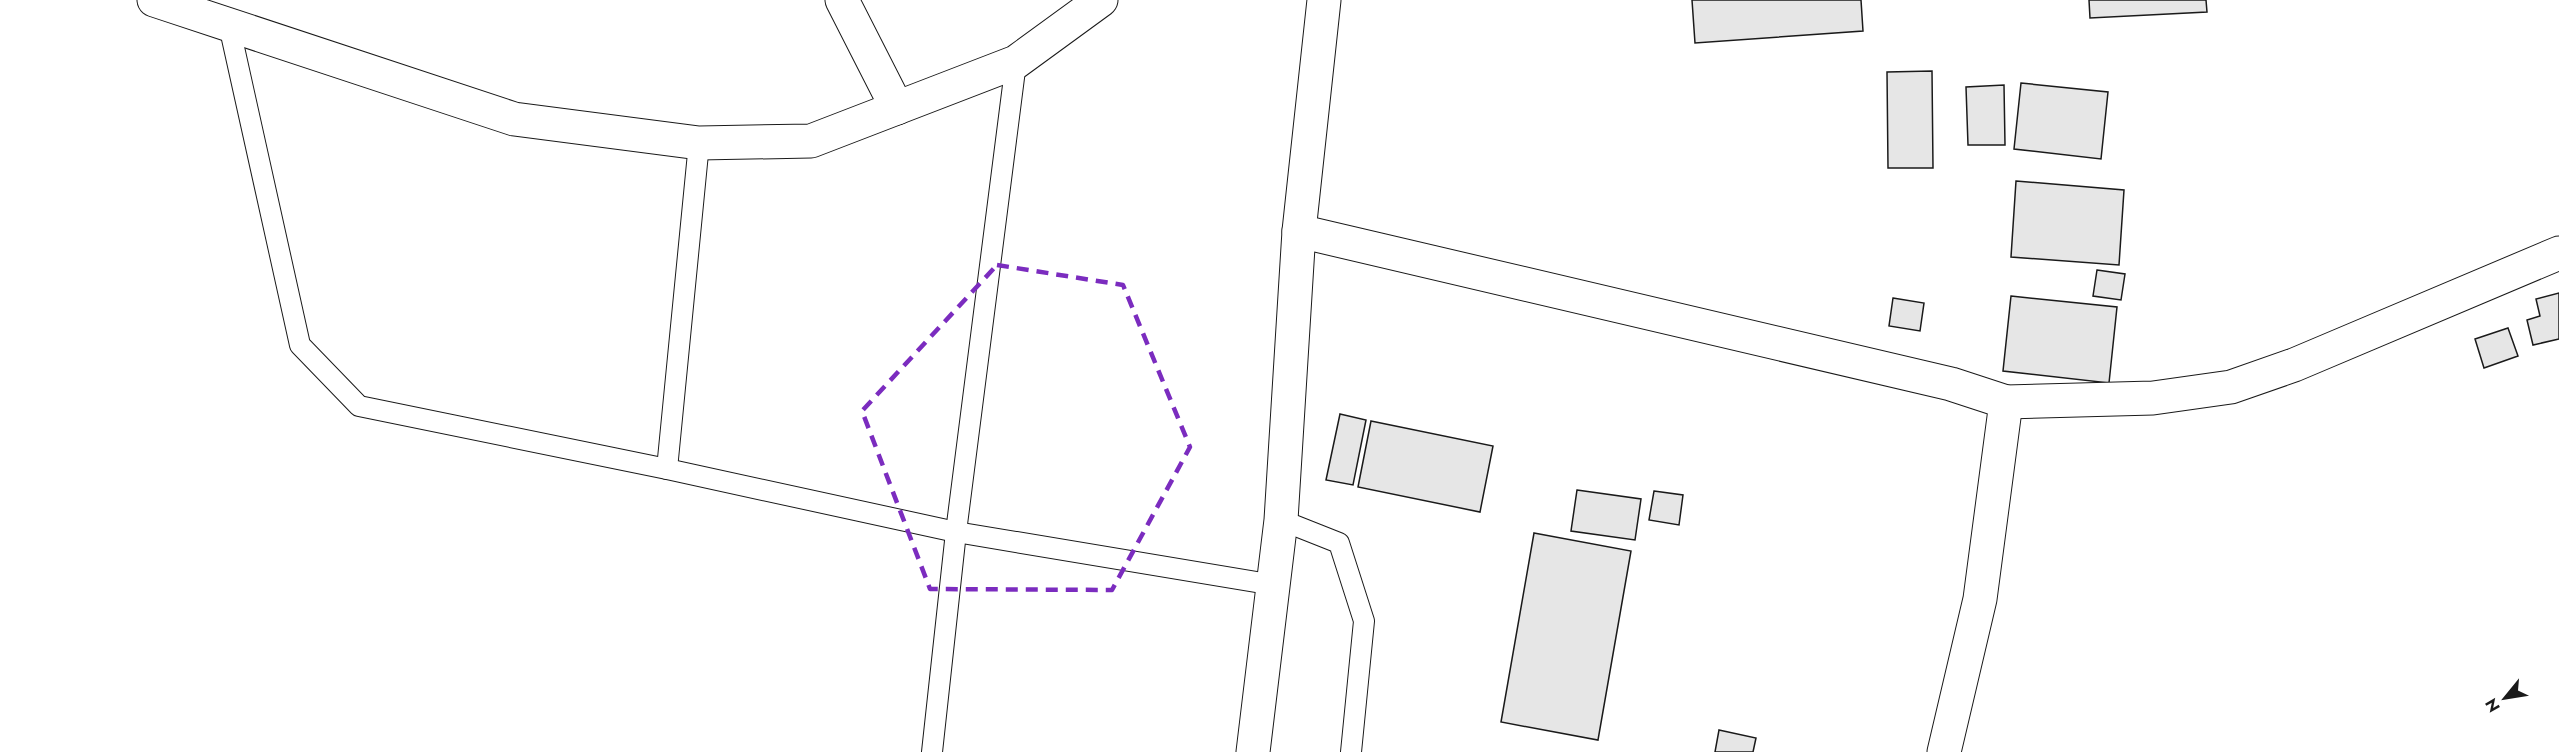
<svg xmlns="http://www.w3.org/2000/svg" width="2559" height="752" viewBox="0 0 2559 752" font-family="Jost,sans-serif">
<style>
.building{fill:#e6e6e6;stroke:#1a1a1a;stroke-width:1.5}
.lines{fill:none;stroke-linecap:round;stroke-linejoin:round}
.service-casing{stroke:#1a1a1a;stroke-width:22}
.minor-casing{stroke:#1a1a1a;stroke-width:35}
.service{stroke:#fff;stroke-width:20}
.minor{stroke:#fff;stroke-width:33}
.marked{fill:none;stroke:#7b2cbf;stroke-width:4.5;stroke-dasharray:12 8;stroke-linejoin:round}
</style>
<rect width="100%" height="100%" fill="#fff"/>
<g class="building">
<polygon points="1692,0 1861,0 1863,31 1695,43"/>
<polygon points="2089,0 2206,0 2207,12 2090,18"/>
<polygon points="1932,71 1933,168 1888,168 1887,72"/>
<polygon points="2021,83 2108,92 2101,159 2014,149"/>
<polygon points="2004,85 2005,145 1968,145 1966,87"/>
<polygon points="2016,181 2124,190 2119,265 2011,257"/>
<polygon points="2097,270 2125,274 2121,300 2093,296"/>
<polygon points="2559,293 2559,339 2533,345 2527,320 2540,316 2536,299"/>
<polygon points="2011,296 2117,307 2109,383 2003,371"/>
<polygon points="1893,298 1924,303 1920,331 1889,326"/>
<polygon points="2508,328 2518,356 2484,368 2475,339"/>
<polygon points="1340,414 1366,420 1353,485 1326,480"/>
<polygon points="1371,421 1493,446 1480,512 1358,487"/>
<polygon points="1577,490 1641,499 1635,540 1571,531"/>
<polygon points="1654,491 1683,495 1679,525 1649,520"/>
<polygon points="1534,533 1631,551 1598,740 1501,722"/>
<polygon points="1719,730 1756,738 1753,752 1715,752"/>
</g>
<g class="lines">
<g class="service-casing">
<g id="service">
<polyline points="229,25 300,345 359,406 667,469 956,532 1274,585"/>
<polyline points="667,469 699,143"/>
<polyline points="1281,520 1339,543 1364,621 1351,752"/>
<polyline points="932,752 956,532 1016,62"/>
</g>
</g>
<g class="minor-casing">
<g id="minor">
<polyline points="154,0 514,119 699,143 811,141 1016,62 1101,0"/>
<polyline points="842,0 897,108"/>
<polyline points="1299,231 1951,384 2006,402 1980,599 1944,752"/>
<polyline points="2006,402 2153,398 2231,387 2294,365 2559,253"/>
<polyline points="1253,752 1281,520 1299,231 1324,0"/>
</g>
</g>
<use href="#service" class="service"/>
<use href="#minor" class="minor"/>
</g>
<path class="marked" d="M997,265L1123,285L1190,447L1112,590L930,589L862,411Z"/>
<g transform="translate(2505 698) rotate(240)" stroke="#ffffff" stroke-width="4.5" paint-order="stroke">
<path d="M0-4.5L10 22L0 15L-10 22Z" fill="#1a1a1a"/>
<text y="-9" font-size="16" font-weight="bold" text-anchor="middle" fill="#1a1a1a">N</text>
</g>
</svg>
